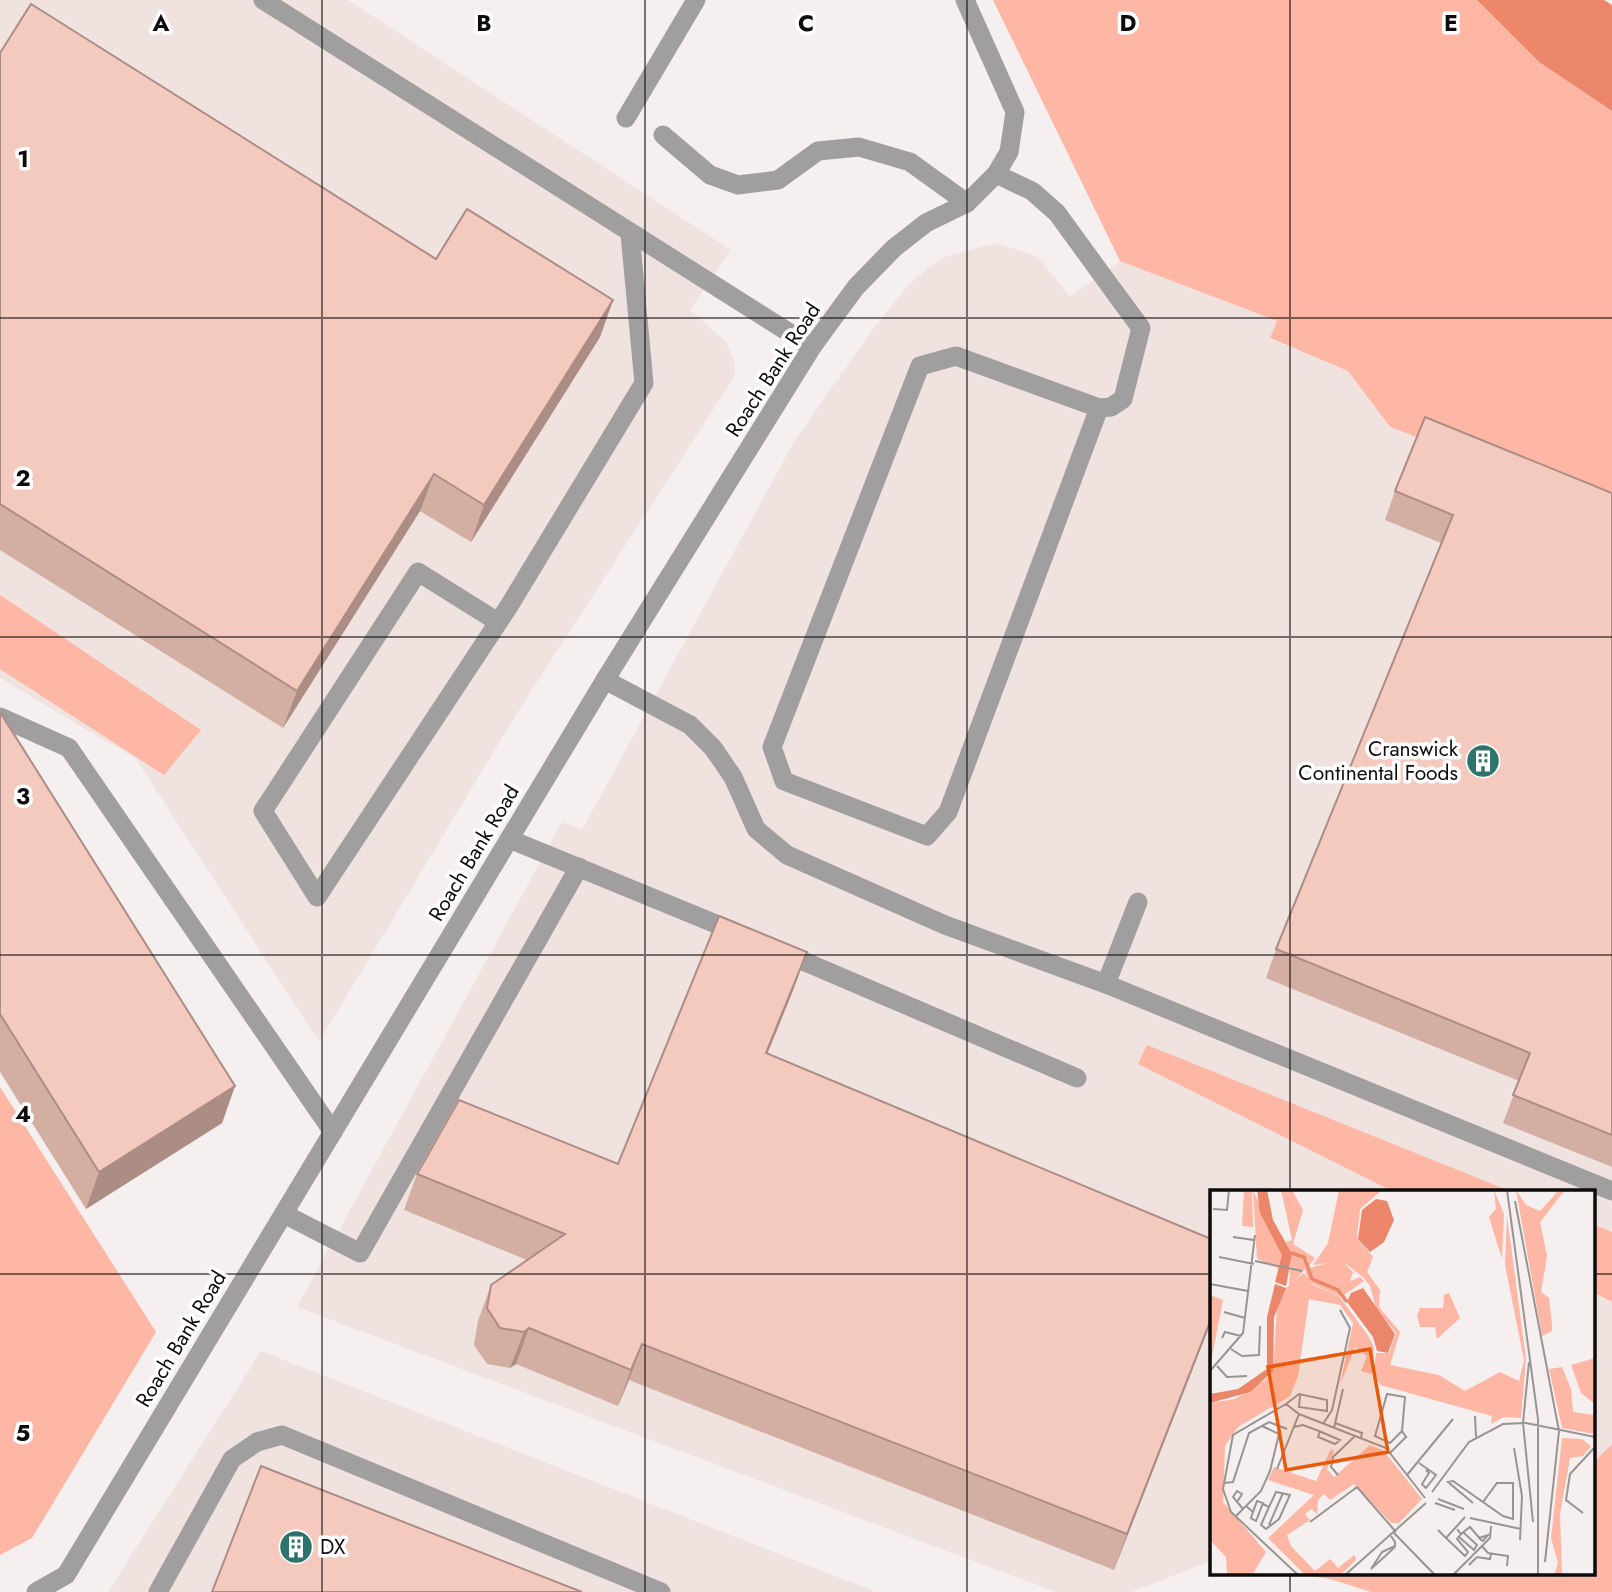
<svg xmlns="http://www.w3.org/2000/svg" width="1612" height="1592" viewBox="0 0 1612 1592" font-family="Jost,sans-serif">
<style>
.built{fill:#efe2df}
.green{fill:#feb7a4}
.water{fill:#eb866b}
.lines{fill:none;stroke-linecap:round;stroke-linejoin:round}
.service{stroke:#a09e9e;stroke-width:19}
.minor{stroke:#a09e9e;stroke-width:19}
.wall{fill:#d3aea3}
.shaded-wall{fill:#ac8d85}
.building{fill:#f5cabe;stroke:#ac8d85;stroke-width:2}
.grid{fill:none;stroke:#0d0b0b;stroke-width:2;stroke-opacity:0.55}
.labels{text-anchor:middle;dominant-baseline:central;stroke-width:7;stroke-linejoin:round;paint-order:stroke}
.street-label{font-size:21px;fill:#0d0b0b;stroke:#fff}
.poi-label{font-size:21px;fill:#0d0b0b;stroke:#fff;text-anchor:end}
.inset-river{fill:none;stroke:#eb866b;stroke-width:3.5}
.inset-road{fill:none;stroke:#989494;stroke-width:2}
.view{fill:#e8590c;fill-opacity:0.15;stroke:#e8590c;stroke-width:3.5}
.inset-edge{fill:none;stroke:#0d0b0b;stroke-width:3.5}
.grid-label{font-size:23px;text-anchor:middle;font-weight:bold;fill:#0d0b0b;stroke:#fff;stroke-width:7;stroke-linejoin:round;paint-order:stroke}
</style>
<rect width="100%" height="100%" fill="#f5f0ef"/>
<g class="built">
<polygon points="0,0 348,0 731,250 690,310 725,341 734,360 735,376 517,713 319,1042 136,759 0,678"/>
<polygon points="995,243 1037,256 1070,297 1120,261 1278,321 1270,339 1348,371 1390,428 1612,512 1612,1232 1593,1224 1593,1191 1510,1191 1147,1046 1138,1064 1392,1191 1211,1191 1211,1561 1131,1592 1056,1592 297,1307 562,822 582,830 795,440 873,329 911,282 941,258"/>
<polygon points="1593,1292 1612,1302 1612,1444 1593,1463"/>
<polygon points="261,1351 876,1592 108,1592"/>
</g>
<g class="green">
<polygon points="993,0 1477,0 1539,62 1612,111 1612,512 1390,427 1348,371 1270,338 1277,321 1120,261"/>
<polygon points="0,595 201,730 164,775 0,669"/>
<polygon points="1147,1045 1510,1191 1392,1191 1138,1064"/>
<polygon points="0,1087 156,1332 32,1538 0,1555"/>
<polygon points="1593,1224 1612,1232 1612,1302 1593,1292"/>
<polygon points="1612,1444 1612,1592 1371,1592 1330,1579 1292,1573 1593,1573 1593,1463"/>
</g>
<polygon class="water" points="1477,0 1604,0 1612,5 1612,111 1539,62"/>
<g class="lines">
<g class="service">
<polyline points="263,0 812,347"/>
<polyline points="626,118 696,0"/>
<polyline points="663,135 710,175 738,185 778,180 818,151 859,147 910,162 967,203"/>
<polyline points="1099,408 956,356 920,366 772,747 784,781 927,836 948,812 1099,408 1111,407 1123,399 1141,328 1113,290"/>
<polyline points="498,622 418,572 263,811 317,897 509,606 644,383 630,234"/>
<polyline points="605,680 690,725 713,748 733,777 756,829 787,855 945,925 1106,984 1612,1191"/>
<polyline points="0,717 69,748 333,1132"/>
<polyline points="509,839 738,933"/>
<polyline points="782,952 1077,1078"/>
<polyline points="1106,984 1138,902"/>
<polyline points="284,1214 360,1253 579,867"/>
<polyline points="158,1592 232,1459 257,1442 282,1435 661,1592"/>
</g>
<g class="minor">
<polyline points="996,174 1032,191 1057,213 1113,290"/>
<polyline points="36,1592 66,1575 605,680 812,347 856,287 894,248 926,223 967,203 996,174 1009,152 1015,112 965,0"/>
</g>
</g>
<g class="wall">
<polygon points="0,53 436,259 613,300 600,337 471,542 420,511 283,728 0,550"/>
<polygon points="1395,491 1612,493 1612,1167 1503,1123 1519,1081 1266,978 1276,949 1441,543 1385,520"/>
<polygon points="0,712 235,1086 222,1123 86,1209 0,1072"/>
<polygon points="794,988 767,1054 1211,1322 1114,1570 629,1380 618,1406 516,1364 510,1368 487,1364 474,1345 478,1321 491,1285 527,1260 404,1210 417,1174 618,1164"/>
</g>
<g class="shaded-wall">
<polygon points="613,300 600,337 471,542 484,505"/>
<polygon points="434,474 420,511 283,728 297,691"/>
<polygon points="807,952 794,988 753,1089 766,1053"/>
<polygon points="235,1086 222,1123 86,1209 99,1172"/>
<polygon points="1211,1319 1211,1322 1114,1570 1127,1534"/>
<polygon points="529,1328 516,1364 510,1368 524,1332"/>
<polygon points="642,1344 629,1380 618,1406 631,1370"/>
</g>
<g class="building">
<polygon points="31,4 436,259 467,209 613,300 484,505 434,474 297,691 0,504 0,53"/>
<polygon points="1425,417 1612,493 1612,1135 1513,1095 1530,1053 1276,949 1453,515 1395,491"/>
<polygon points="0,712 235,1086 99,1172 0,1014"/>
<polygon points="719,916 807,952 766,1053 1211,1239 1211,1319 1127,1534 642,1344 631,1370 529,1328 524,1332 500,1328 487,1308 491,1285 565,1234 417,1174 459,1100 618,1164"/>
<polygon points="261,1466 582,1592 212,1592"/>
</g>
<path class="grid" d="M322,0V1592M645,0V1592M967,0V1592M1290,0V1191M0,318H1612M0,637H1612M0,955H1612M0,1274H1211M1593,1274H1612M1290,1573V1592"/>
<defs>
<g id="building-disc" transform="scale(1.75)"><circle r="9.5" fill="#2c746c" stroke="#fff"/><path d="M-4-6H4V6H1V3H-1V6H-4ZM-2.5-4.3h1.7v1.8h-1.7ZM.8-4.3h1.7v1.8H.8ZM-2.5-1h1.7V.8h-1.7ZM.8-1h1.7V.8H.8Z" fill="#fff"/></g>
</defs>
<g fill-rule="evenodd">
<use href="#building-disc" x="1483" y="761"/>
<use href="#building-disc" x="296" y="1547"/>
</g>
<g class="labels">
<g class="street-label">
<text transform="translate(773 370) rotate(-57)">Roach Bank Road</text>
<text transform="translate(474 853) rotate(-59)">Roach Bank Road</text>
<text transform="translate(181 1339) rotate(-59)">Roach Bank Road</text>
</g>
<g class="poi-label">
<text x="1458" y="749">Cranswick<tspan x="1458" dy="24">Continental Foods</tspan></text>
<text x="320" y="1547" text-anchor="start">DX</text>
</g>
</g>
<g transform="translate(1210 1190)">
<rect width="385" height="385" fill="#f5f0ef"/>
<path d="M34,0H42L43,37L32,36ZM43,0L72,65L70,79L47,69ZM71,0H82L93,20L83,54L105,68L98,77V70L89,62L97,77L79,97L81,64L88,63H80L76,52L82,50ZM129,0L171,1L150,19L147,48L163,67L157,82L170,100L169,117L190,142L180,175L229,185L255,201L290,182L309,191L314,170L295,75L297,26L316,169L311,228L294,227L281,234L282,226L170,195L164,180L166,163H179L186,143L166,118L160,96L154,88L132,71L143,82L140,91L150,87L154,91L134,105L129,99L115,95L127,100L132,107L105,95L99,91L95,80L97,79L100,88L106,93L99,78L118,73L103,75L118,53ZM284,0L294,24L292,69L279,27L286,19ZM306,0L316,15L330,21L349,0H355L330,32L337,66L331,102L339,108L342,135V141L332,146ZM94,83L103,95L129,106L159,147L164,157L162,184L151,181L157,166L145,158L130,195L143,133L130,115L99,109L88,186L80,206L28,237L15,256L13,312L56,362L42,385H17L16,367L0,350V213L25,209L58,188L63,181L67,116L76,98ZM239,103L250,128L227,149L225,137H210L207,125L210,118H233L234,105ZM0,105L13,110L0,177ZM385,168V214L371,203L361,175ZM352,177L361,199L363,222L385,225V244L352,238L339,179ZM352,248L372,249L381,256L373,266L360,268L350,324L352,385H344L348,373L341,348ZM160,255L174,261L212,309L189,333H181L144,294L120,310L114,304L108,310L107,324L101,319L95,324L100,330L77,345L81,356L105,381L120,369L128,378L144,365L146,370L130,385H95L58,348L104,305L58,290L64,277L106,291L121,259L124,261L117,279L124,287Z" fill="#feb7a4"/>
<path d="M47,0H57L63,30L82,64L76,96L65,92L72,65L50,23ZM166,9L177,11L184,30L174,52L160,62L148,49L152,20ZM65,94L76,98L64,127L63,181L40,202L0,213V204L28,199L57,179V127ZM153,98L185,144L178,163L167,161L163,147L137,112L141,103Z" fill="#eb866b"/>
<path class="inset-river" d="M81,63L94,67L102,89L128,100L137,112"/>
<path class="inset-road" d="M297,0L328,229V385M305,11L349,241L335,372M0,15V40M3,19L17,20L19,0M23,47L44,50M9,67L44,74M45,71L92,81M0,94L38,101M14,122L35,128M12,148L15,142L31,146M21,159L32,166L49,165L50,136M319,172L313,233L323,332M7,176L17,187L37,186M0,181L33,143L45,45M76,214L23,245L13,299L21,322L88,385M76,214L89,224L176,258L215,308M76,214L89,204L117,210V221L89,217L90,205M265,226L266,247M125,233L152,243L151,248M113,234L122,220L140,138L130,120M84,237L93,235L109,241L130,250L125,254L108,247L110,241M124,238L133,199M192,241L180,253L165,246L177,204L195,207L192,241L196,247M304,258L312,306L310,350M180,263L197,246M209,273L226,285L216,298L212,294L219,283L216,280M67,279L89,224M128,285L121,277L123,267L145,246M197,285L243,229M14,293L23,292L39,243L59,232L77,239M222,302L259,252L293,234L316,233L385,247M228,309L254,319M27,312L32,304L27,301L23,307L33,319M225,313L245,320M263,313L238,292L243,291L293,326L303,329V293H287L273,312M53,314L59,317L51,335L56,339L69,329L80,305L66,302L59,317M36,316L43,322L47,311L53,313L46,331L41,328L43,322M373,323L356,310L360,284L385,257M25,327L51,301L60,281L69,244L52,236M260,328L311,339M100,332L147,297L186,342M59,335L73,303M247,339L251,344L260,337L271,350L273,351L278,345L269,348M228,340L236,348L255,327M184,343L225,385M181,346L185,352V356L184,358L161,379L172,362L185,356M249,347L264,360L267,355L254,343M236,348L255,366L258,362L247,349L251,344M272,356L278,363L298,366L297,376M259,375L267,367L280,369L281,364M135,385L216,313M243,385L280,348L281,336"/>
<path class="view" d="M160,159L178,262L76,280L58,177Z"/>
<rect width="385" height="385" class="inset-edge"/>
</g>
<g class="grid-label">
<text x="161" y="31">A</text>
<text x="484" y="31">B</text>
<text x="806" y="31">C</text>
<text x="1128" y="31">D</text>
<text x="1451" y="31">E</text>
<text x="23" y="167">1</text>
<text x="23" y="486">2</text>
<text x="23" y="804">3</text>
<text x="23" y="1122">4</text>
<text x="23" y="1441">5</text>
</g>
</svg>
